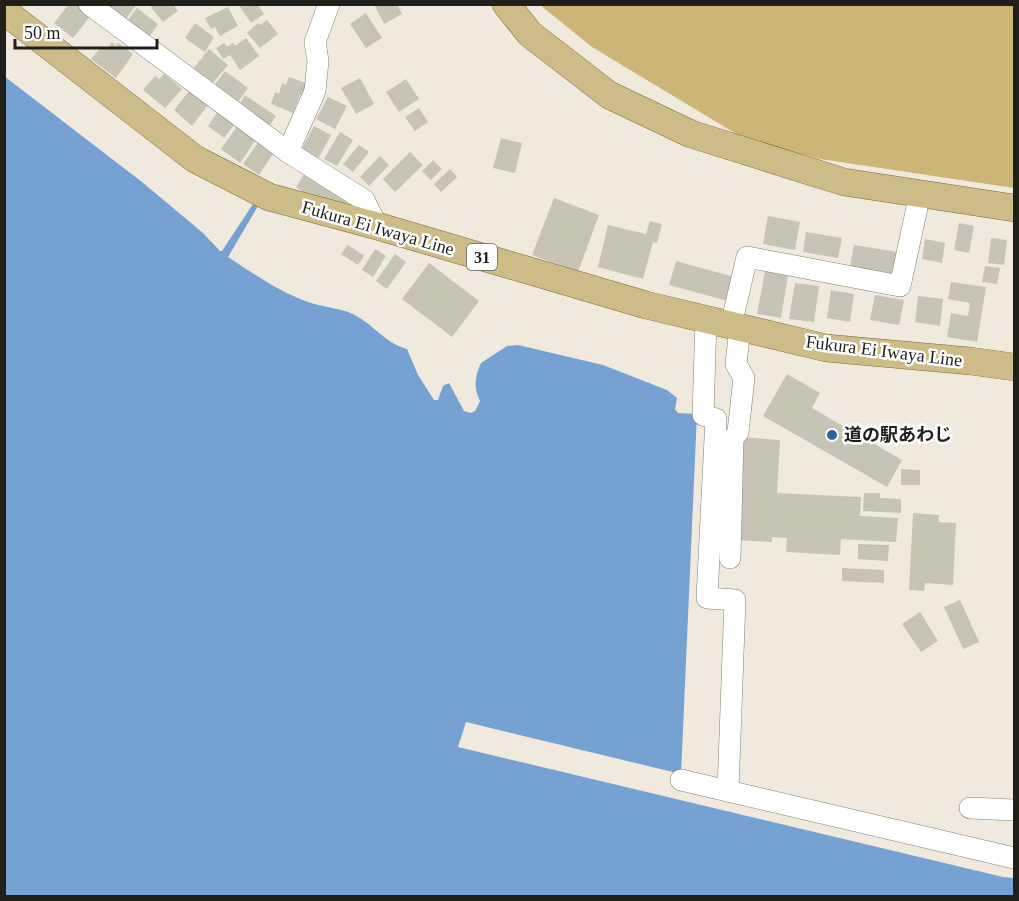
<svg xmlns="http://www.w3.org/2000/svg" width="1019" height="901" viewBox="0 0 1019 901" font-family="'Times New Roman','Noto Sans JP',serif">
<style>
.green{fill:#cbb678}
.water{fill:#75a2d2}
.building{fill:#c7c3b5}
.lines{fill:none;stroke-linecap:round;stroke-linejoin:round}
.minor-casing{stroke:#837f72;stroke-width:22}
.major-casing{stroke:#7a682e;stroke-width:28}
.minor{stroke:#fff;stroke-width:21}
.major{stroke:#cdbc88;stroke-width:27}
.poi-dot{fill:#2b649c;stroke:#fff;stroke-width:2}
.labels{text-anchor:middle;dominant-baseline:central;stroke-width:5;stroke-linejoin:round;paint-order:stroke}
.shield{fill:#fff;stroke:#63625f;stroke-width:1.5}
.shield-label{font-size:16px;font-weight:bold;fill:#201f1a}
.street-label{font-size:18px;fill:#201f1a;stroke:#fff}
.poi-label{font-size:18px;font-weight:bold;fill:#201f1a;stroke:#fff;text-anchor:start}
</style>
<rect width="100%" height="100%" fill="#efeadd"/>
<polygon class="green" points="540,5 1014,5 1014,188 820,159 743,138 592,47"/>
<path class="water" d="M4,76L142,182L203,233L220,251H222L253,204L258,206L228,257C254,274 279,292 308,302C323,307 340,308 353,314C373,324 385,343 407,349L418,375L434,400H438L443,386L449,383L464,411L470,413L475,411L480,401C473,388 475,376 481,363L507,346L518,345L603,365L667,390L677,398L675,409L678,413L697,414L681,774L466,722L458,747L1003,877L1014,878V896H5Z"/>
<g class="building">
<polygon points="69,4 76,4 91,15 73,38 54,23"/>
<polygon points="102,4 137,4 123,23"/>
<polygon points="155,4 173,4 178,11 163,22 151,7"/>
<polygon points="238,4 257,4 264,14 251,23"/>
<polygon points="374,4 397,4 402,14 384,24"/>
<polygon points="228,7 238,26 220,36 215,27 211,29 205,18"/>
<polygon points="137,8 158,24 147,40 125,24"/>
<polygon points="366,13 382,38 366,48 350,24"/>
<polygon points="267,20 278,34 260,48 247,33 258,23 260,25"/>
<polygon points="195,23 214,37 205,52 185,38"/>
<polygon points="246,38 259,56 240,70 230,55 223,59 216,48 224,43 227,47 233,43 235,46"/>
<polygon points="112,42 116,46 118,43 133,54 116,78 91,59 102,46 107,49"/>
<polygon points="209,49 228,65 212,84 193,69"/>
<polygon points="225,71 248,88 236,105 212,89"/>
<polygon points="164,74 182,89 165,108 143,90 155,76 159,79"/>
<polygon points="289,77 309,84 305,96 300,95 293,113 271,104 275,92 279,94 282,83 286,85"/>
<polygon points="360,78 374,104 356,114 341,88"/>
<polygon points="406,79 419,99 399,112 386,92"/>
<polygon points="190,90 208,105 192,126 174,110"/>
<polygon points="245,95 276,116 267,129 237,108"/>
<polygon points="328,97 347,106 335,129 316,119"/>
<polygon points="419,108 428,122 415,131 405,117"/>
<polygon points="219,110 236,122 224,138 208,126"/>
<polygon points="238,125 257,138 240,163 221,149"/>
<polygon points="314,126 331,135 318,159 301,150"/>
<polygon points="340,132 353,140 337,166 324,159"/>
<polygon points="501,138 522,143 515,173 493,168"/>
<polygon points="260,140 275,151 259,175 243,164"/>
<polygon points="359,145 369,152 353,172 343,164"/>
<polygon points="410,152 423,165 395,192 383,179"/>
<polygon points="380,156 389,165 369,186 360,177"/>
<polygon points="433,160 442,169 431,180 422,171"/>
<polygon points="450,169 457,177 441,192 434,184"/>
<polygon points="307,170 349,197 343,208 319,202 296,187"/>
<polygon points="554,198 599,215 578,272 532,255"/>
<polygon points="768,216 800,222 795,250 763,244"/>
<polygon points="650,221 662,224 657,243 653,242 643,279 598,267 608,225 646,234"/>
<polygon points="959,223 974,226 969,253 954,250"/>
<polygon points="806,232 842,238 838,258 803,252"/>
<polygon points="991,238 1007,240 1004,265 988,263"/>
<polygon points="925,239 945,243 942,263 922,259"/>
<polygon points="348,245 364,256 358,265 341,254"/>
<polygon points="854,245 898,252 894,275 850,267"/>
<polygon points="375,249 386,256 373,277 362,270"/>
<polygon points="395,254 406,262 387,289 376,281"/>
<polygon points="676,261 734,277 728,301 669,285"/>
<polygon points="429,263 479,301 452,337 402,299"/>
<polygon points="985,266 1000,268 997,284 982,282"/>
<polygon points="765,271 788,275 781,318 757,314"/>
<polygon points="951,282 986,287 977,342 947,337 951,313 968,316 970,303 948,299"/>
<polygon points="795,283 819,286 814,322 789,319"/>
<polygon points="831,290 854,294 850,322 827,318"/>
<polygon points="875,295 904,300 899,325 870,320"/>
<polygon points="918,296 943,299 940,326 915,322"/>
<polygon points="787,374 820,393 812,408 902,460 887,487 763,416"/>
<polygon points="739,437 780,440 777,493 861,497 860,516 898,518 896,542 841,539 840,555 786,552 787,538 772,537 772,542 733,540"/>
<polygon points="901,469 920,470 920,485 901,485"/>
<polygon points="864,493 880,493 880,498 901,499 901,513 863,511"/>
<polygon points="913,513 939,515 938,522 956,523 953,585 925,583 924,591 909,590"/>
<polygon points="858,544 889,545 888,561 858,559"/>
<polygon points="842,568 884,570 884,583 842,581"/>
<polygon points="960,600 979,642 963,649 944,607"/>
<polygon points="920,612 938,641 921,652 902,624"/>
</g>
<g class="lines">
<g class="minor-casing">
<g id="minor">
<polyline points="89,4 288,152 364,200 377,226"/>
<polyline points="288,152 315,91 318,61 315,42 329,4"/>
<polyline points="706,320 703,415 716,419 707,598 735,600 728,791"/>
<polyline points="731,325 747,257 900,286 920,194"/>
<polyline points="730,558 733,439 738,432 744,378 736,364 740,328"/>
<polyline points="681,780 1014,858"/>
<polyline points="970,808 1014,810"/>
</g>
</g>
<g class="major-casing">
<g id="major">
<polyline points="506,4 530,34 609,95 691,134 844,182 1014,208"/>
<polyline points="4,11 195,159 269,197 377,226 646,305 826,348 970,361 1014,367"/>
</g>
</g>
<use href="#minor" class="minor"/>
<use href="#major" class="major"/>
</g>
<circle class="poi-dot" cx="832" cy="435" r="6"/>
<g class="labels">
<rect class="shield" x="467" y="244" width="30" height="26" rx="4.5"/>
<g class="shield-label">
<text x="482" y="257">31</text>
</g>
<g class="street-label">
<text transform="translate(378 228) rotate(16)">Fukura Ei Iwaya Line</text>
<text transform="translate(884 351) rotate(7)">Fukura Ei Iwaya Line</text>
</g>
<g class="poi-label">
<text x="844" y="435">道の駅あわじ</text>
</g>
</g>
<rect width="1019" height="901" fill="none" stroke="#201f1a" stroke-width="12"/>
<path d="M15 39v9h142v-9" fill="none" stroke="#201f1a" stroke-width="3"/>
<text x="24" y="39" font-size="18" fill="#201f1a" stroke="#ffffff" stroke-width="4.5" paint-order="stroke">50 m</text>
</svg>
